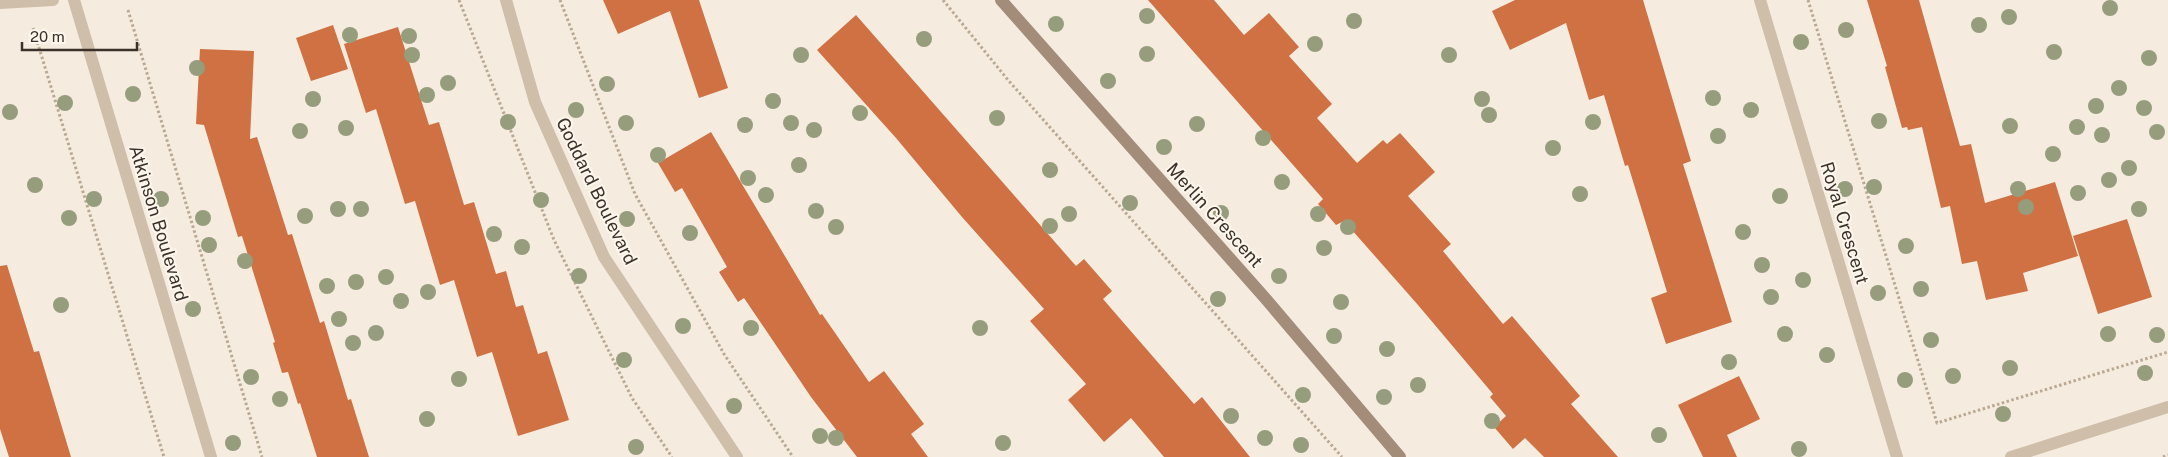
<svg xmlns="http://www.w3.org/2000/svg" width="2168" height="457" viewBox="0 0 2168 457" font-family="'Public Sans',sans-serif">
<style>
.building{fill:#cf7143}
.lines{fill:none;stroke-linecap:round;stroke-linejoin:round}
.path{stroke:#bba893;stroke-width:3;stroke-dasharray:2.5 2.5;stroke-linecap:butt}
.street{stroke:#cfbea9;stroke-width:12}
.secondary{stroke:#a38c7a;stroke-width:12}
.tree{fill:#959d7c}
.labels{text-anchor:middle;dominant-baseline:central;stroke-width:4;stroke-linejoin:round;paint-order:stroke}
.street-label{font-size:18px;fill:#3b312a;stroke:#fcf6ec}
</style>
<rect width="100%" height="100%" fill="#f5ecdf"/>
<g class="building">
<polygon points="603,0 699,0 728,88 699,98 670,11 618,34"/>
<polygon points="1148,0 1214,0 1244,35 1269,13 1299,47 1289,56 1332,104 1317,118 1357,163 1383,140 1387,144 1400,133 1435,172 1408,196 1451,244 1443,251 1503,324 1512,316 1580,396 1571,404 1618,457 1544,457 1525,438 1513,449 1494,427 1506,416 1490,397 1493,394 1418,305 1344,221 1336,225 1318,204 1323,199"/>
<polygon points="1515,0 1643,0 1691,161 1683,164 1732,322 1666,344 1651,298 1667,292 1628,165 1625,166 1604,95 1589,100 1566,23 1510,50 1492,11"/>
<polygon points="1867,0 1919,0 1960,146 1971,144 1985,203 2055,182 2078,256 2023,273 2028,291 1986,300 1977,261 1962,264 1950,206 1941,208 1922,127 1908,130 1907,127 1902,128 1885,67 1887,66"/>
<polygon points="856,15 1076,266 1084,259 1112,291 1103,299 1194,404 1202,397 1250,457 1164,457 1131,418 1104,442 1068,400 1086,384 1030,321 1044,309 962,217 896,138 817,50"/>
<polygon points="333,25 348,69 311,81 296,38"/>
<polygon points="398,27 429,125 439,122 464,205 474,202 496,274 506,271 516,307 523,305 538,354 547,351 569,420 518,436 492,352 477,357 454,280 440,285 415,201 405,204 376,109 366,113 344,44"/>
<polygon points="200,49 254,51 250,139 257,137 288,235 292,234 320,323 324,321 348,400 351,399 369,457 317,457 300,403 298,404 288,372 282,373 273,343 275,342 242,236 238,237 204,125 196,124"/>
<polygon points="711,132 820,315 822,314 869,382 884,371 924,424 911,434 928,457 857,457 811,397 744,298 738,302 719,272 727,267 682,188 675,192 658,163"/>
<polygon points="2127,219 2152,297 2098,314 2073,236"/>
<polygon points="7,265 34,352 39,351 71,457 9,457 0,429 0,266"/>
<polygon points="1739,376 1760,419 1727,435 1737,457 1703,457 1678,405"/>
</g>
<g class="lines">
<g class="path">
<polyline points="459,0 554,240 632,398 672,457"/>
<polyline points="560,0 635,194 724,354 793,457"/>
<polyline points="943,0 1008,80 1342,457"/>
<polyline points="1808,0 1937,423 2168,352"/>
<polyline points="128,10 262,457"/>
<polyline points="33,28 164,457"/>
<polyline points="2163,457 2168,455"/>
</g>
<g class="street">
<polyline points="74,0 211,457"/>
<polyline points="506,0 535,102 604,257 737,457"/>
<polyline points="1760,0 1897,457"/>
<polyline points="0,3 53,0"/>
<polyline points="2011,457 2168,407"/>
</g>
<polyline class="secondary" points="1001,0 1265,298 1400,457"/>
</g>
<g class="tree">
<circle cx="2110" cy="8" r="8"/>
<circle cx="1147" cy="16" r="8"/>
<circle cx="2009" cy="17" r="8"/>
<circle cx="1354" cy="21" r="8"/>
<circle cx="1056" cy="24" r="8"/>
<circle cx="1979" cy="25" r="8"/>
<circle cx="1846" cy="30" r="8"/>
<circle cx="350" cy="35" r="8"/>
<circle cx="409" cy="36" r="8"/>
<circle cx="924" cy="39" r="8"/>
<circle cx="1801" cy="42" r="8"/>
<circle cx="1315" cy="44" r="8"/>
<circle cx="2054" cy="52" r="8"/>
<circle cx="1147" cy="54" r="8"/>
<circle cx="412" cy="55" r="8"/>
<circle cx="801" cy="55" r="8"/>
<circle cx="1449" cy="55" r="8"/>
<circle cx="2149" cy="58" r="8"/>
<circle cx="197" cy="68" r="8"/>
<circle cx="1108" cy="81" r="8"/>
<circle cx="448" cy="83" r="8"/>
<circle cx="607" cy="84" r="8"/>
<circle cx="2119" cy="88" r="8"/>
<circle cx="133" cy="94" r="8"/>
<circle cx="427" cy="95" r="8"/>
<circle cx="1713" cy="98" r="8"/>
<circle cx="313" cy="99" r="8"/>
<circle cx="1482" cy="99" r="8"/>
<circle cx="773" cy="101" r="8"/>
<circle cx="65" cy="103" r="8"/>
<circle cx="2096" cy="106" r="8"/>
<circle cx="2144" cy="108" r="8"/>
<circle cx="576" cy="110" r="8"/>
<circle cx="1751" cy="110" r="8"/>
<circle cx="10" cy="112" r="8"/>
<circle cx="860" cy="113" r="8"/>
<circle cx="1489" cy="115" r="8"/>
<circle cx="997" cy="118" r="8"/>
<circle cx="1879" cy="121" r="8"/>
<circle cx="508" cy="122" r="8"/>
<circle cx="1593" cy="122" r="8"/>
<circle cx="626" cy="123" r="8"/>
<circle cx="791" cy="123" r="8"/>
<circle cx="1197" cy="124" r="8"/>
<circle cx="745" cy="125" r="8"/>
<circle cx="2010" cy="126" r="8"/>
<circle cx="2077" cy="127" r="8"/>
<circle cx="346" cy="128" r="8"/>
<circle cx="814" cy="130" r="8"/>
<circle cx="300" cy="131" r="8"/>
<circle cx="2157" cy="132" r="8"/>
<circle cx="2102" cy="135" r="8"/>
<circle cx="1718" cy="136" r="8"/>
<circle cx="1263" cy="138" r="8"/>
<circle cx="1164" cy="147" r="8"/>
<circle cx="1553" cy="148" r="8"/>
<circle cx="2053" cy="154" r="8"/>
<circle cx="658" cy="155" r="8"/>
<circle cx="799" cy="165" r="8"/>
<circle cx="2129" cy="168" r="8"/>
<circle cx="1050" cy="170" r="8"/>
<circle cx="748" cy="178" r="8"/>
<circle cx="2109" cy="180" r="8"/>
<circle cx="1282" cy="182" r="8"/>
<circle cx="35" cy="185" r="8"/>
<circle cx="1874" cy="187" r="8"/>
<circle cx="1845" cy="189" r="8"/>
<circle cx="2018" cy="189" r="8"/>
<circle cx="2078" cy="193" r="8"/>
<circle cx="1580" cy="194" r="8"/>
<circle cx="766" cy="195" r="8"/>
<circle cx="1780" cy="196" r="8"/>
<circle cx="94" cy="199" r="8"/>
<circle cx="161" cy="199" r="8"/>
<circle cx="541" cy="200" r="8"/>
<circle cx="1130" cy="203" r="8"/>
<circle cx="2026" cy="207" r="8"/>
<circle cx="338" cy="209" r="8"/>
<circle cx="361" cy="209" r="8"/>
<circle cx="2139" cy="209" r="8"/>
<circle cx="816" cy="211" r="8"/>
<circle cx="1221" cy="213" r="8"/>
<circle cx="1069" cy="214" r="8"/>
<circle cx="1318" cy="214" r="8"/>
<circle cx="305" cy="216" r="8"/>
<circle cx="69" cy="218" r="8"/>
<circle cx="203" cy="218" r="8"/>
<circle cx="627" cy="219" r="8"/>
<circle cx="1050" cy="226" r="8"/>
<circle cx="836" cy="227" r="8"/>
<circle cx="1348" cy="227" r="8"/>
<circle cx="1743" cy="232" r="8"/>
<circle cx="690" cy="233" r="8"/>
<circle cx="494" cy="234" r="8"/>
<circle cx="209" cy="245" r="8"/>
<circle cx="1906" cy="246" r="8"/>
<circle cx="522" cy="247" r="8"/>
<circle cx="1324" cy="248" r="8"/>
<circle cx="245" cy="261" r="8"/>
<circle cx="1762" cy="265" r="8"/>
<circle cx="579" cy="276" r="8"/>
<circle cx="1279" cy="276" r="8"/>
<circle cx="386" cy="277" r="8"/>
<circle cx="1803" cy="280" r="8"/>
<circle cx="356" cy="282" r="8"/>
<circle cx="327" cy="286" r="8"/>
<circle cx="1921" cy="289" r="8"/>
<circle cx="428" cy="292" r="8"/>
<circle cx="1878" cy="293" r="8"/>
<circle cx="1771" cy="297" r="8"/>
<circle cx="1218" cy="299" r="8"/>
<circle cx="401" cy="301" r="8"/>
<circle cx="1341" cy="302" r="8"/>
<circle cx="61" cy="305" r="8"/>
<circle cx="193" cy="309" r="8"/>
<circle cx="339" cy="319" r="8"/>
<circle cx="683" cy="326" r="8"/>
<circle cx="751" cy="328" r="8"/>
<circle cx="980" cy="328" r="8"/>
<circle cx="376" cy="333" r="8"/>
<circle cx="1785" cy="334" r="8"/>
<circle cx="2108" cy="334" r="8"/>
<circle cx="2157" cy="335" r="8"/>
<circle cx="1334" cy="336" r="8"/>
<circle cx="1931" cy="340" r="8"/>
<circle cx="353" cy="343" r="8"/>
<circle cx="1387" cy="349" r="8"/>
<circle cx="1827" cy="355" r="8"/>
<circle cx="624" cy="360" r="8"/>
<circle cx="1729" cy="362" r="8"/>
<circle cx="2010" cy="368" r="8"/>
<circle cx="2145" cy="373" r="8"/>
<circle cx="1953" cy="376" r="8"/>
<circle cx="251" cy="377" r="8"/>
<circle cx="459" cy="379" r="8"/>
<circle cx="1905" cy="380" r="8"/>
<circle cx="1418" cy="385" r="8"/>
<circle cx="1303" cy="395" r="8"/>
<circle cx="1384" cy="397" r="8"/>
<circle cx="280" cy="399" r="8"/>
<circle cx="734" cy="406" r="8"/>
<circle cx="2003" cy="414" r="8"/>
<circle cx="1231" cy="416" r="8"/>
<circle cx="427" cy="419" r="8"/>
<circle cx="1492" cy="421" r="8"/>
<circle cx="1659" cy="435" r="8"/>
<circle cx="820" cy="436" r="8"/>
<circle cx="836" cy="438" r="8"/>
<circle cx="1265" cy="438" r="8"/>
<circle cx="233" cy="443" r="8"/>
<circle cx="1003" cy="443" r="8"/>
<circle cx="1301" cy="445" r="8"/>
<circle cx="636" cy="447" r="8"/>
<circle cx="1799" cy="449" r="8"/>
</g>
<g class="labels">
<g class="street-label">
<text transform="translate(597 191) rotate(64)">Goddard Boulevard</text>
<text transform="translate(1215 215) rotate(48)">Merlin Crescent</text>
<text transform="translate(159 223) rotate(73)">Atkinson Boulevard</text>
<text transform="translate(1845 223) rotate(73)">Royal Crescent</text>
</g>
</g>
<path d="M22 42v8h115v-8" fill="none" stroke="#3b312a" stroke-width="2.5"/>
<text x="30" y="42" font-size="15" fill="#3b312a" stroke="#fcf6ec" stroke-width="4" paint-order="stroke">20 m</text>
</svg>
